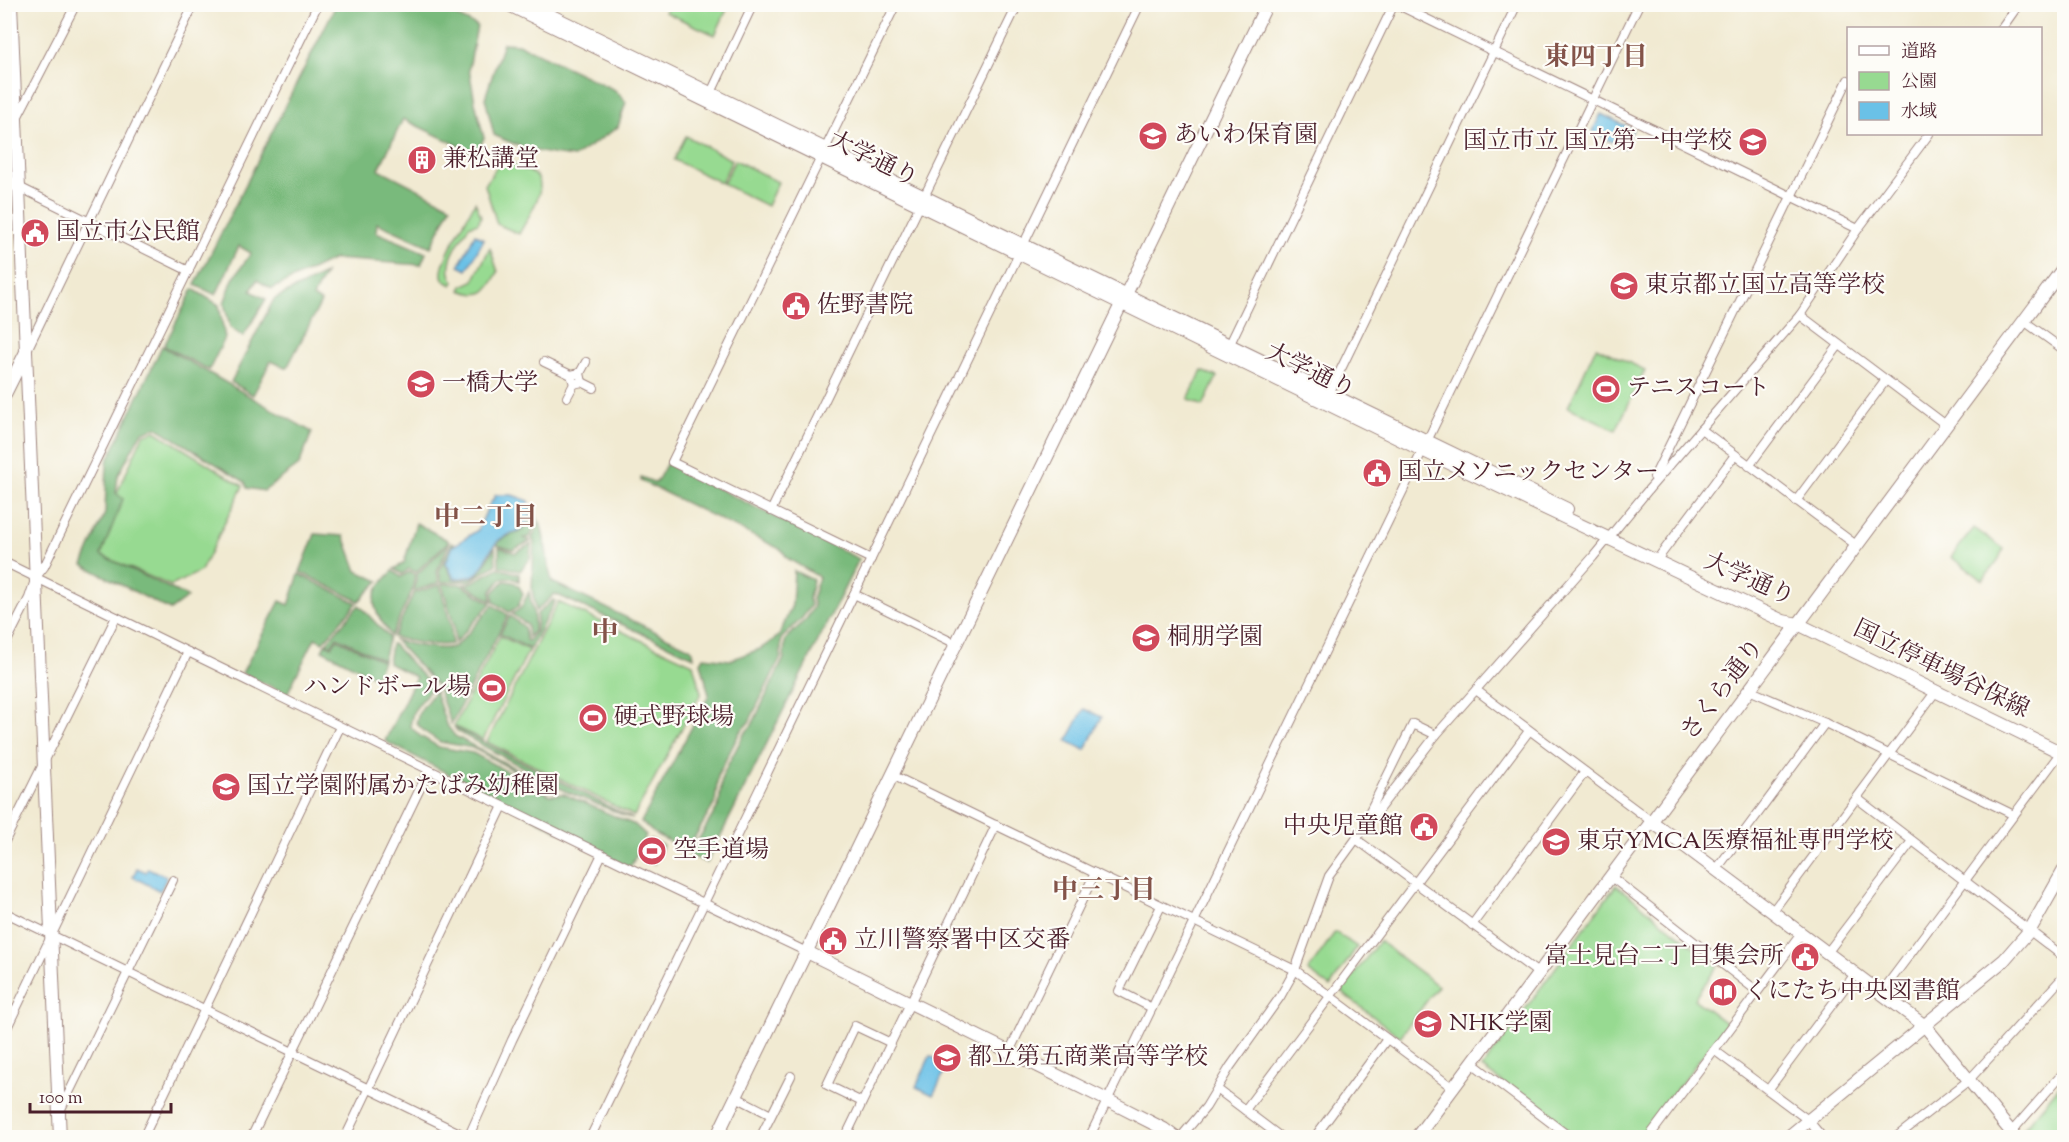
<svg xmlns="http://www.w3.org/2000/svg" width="2069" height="1142" viewBox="0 0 2069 1142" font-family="'Sorts Mill Goudy','Noto Serif JP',serif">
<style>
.green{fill:#97da91;stroke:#707c5e;stroke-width:1.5}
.forest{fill:#79ba7b;stroke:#626c53;stroke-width:1.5}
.water{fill:#6ac1e7;stroke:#5a7089;stroke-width:1.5}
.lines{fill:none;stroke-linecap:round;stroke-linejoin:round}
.street-casing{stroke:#9e847e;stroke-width:10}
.secondary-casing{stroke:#9e847e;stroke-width:14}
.street{stroke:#fff;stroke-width:8}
.secondary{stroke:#fff;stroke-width:12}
.labels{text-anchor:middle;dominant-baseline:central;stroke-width:4.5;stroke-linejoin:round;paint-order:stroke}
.poi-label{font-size:24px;fill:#4a1f2b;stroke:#fdfcf7;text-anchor:start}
.street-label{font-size:24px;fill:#4a1f2b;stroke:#fdfcf7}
.neighbourhood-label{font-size:26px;font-weight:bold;fill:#835349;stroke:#fdfcf7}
.quarter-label{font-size:27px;font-weight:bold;fill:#835349;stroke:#fdfcf7}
</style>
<rect width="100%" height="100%" fill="#fdfcf7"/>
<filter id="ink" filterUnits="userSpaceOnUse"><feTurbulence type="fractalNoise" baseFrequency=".0167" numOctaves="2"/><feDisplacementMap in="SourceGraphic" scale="12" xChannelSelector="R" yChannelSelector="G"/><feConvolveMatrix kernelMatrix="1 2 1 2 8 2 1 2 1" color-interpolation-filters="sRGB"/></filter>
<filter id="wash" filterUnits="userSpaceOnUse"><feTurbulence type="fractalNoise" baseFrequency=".008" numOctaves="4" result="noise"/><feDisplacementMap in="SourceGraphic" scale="24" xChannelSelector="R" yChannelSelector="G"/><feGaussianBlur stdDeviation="1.35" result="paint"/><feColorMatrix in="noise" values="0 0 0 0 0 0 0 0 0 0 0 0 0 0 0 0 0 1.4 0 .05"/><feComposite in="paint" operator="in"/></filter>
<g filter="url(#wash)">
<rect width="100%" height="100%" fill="#f1ead2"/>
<g class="green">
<polygon points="668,5 668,4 729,5 715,35 665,12"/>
<polygon points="686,136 732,160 721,183 674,160"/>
<polygon points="735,160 778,182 767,206 723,184"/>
<path d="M507,162C516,166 531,170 537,177C548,190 525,222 519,234L497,224L485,185L497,166Z"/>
<path d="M475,202L481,216L478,223L469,226C459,243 441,264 454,282L452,285C448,283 443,281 442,276C439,262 468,217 475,202Z"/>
<path d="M490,248L498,272C488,292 483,299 460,290L462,286L473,281Z"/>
<polygon points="1596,347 1645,370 1616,430 1568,407"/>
<polygon points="1202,371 1217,377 1203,406 1188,399"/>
<polygon points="155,431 243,486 201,571 171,586 91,551 143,435"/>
<polygon points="1974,528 2004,549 1998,560 1983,580 1951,557"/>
<polygon points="558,602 693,664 701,693 634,816 487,742"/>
<polygon points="500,636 529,650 483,740 454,726"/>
<polygon points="650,839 663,845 654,864 642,857"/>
<polygon points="1616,885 1718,966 1694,999 1727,1024 1640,1137 1577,1137 1482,1068"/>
<polygon points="1335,932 1357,947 1330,987 1308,971"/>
<polygon points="1379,941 1438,986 1400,1037 1341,992"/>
<polygon points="2060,1085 2064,1086 2064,1137 2024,1137 2022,1131"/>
</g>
<g class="forest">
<polygon points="336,5 435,5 477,26 469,69 475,102 484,138 476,154 403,119 379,169 451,206 431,247 377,223 376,232 426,253 421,265 334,259 272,289 257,280 251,291 266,299 243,337 230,327 224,303 233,279 251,253 239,246 216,295 195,285"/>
<path d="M503,43L518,44L615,90L626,102L618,127L574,157C543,154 523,149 494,135L485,98Z"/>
<polygon points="325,274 313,297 321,302 287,368 271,361 253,395 231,382 274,299"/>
<polygon points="193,289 219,305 225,338 209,370 164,346"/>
<polygon points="162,346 312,432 299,465 264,491 247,488 245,482 156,427 141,433 118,476 116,493 123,499 101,555 188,597 170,610 83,565 105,513 107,462"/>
<polygon points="667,463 859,559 707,863 689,855 719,805 722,776 744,734 752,725 784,658 785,640 807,618 814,606 812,599 819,577 787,558 782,550 641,481 641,477 656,483"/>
<polygon points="531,505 538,520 530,537 524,538 531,541 513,550 497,545 500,540 522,530 531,518"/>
<path d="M540,522C546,542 547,562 552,582L690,648L693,651L694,657L555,594L536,611L532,589L534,542L532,538Z"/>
<polygon points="416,523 449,541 416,572 409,569 402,574 394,569 404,563"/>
<polygon points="315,534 344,536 357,571 379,581 359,601 300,572"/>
<path d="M452,542L454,543L445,563L453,579C484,581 480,568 495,547L496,565L470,581L441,582L439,571Z"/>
<polygon points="449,543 437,571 439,583 414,591 417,574"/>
<polygon points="531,544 530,559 520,571 499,566 499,547 515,553"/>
<polygon points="498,568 519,574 519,581 512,578 501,579 491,592 492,601 464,584 471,583"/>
<path d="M393,571L401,577L409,572L415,574L412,591L391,636C371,606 366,597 393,571Z"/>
<polygon points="794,571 813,580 809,599 811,605 803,617 781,639 781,657 749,722 740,732 718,775 715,803 687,850 655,834 641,822 709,695 701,662 704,657 730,660 760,649 779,636 792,605"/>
<polygon points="299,574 357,603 323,642 315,638 287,694 242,673 280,601 289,605"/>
<path d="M504,581C515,581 519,584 523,594L518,607L509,612L494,602L493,593Z"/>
<polygon points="460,584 491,603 455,643 454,626 442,584"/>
<path d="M440,585L451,626L452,644C434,647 412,642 393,637L414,593Z"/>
<polygon points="529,592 534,615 534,631 528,637 527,625 512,614 521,608"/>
<polygon points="553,600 555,601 530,649 500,634 510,616 524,627 526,640 528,641 536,631 537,614"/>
<polygon points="359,605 389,637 383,660 337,637 331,646 326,643"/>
<path d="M493,605L508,615L451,724L437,686L395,640C407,644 444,652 455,646C463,641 485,613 493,605Z"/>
<polygon points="337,639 383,661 375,677 322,650 325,644 332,647"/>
<polygon points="391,644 393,644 431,685 431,688 413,712 410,726 420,736 439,747 473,753 550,795 564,794 635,825 646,835 630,868 385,741 416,677 388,663"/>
<polygon points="435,691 446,724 455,736 555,790 550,790 473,748 440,742 425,732 416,723 419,712"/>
<polygon points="454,727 633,819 565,791 458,732"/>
</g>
<g class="water">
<polygon points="1601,114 1633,129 1624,148 1592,132"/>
<polygon points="475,234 484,239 467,270 459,266"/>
<path d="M496,495H512L529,501L530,518C527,522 524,527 520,529C514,534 504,535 498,541C479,560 489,579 454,578L446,563L453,546L478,530L488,507Z"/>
<polygon points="1084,709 1102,717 1085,750 1067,741"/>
<polygon points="137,868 146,872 148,868 167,877 160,891 133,877"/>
<polygon points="930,1056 948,1065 933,1095 916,1087"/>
</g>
</g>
<g filter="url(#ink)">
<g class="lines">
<g class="street-casing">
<g id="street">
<polyline points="1396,4 1858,229"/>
<polyline points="2002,28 2019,4"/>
<polyline points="709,97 753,4"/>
<polyline points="4,143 76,4"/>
<polyline points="19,187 189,271"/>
<polyline points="1800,315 1946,425"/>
<polyline points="2024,321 2064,350"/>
<polyline points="27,350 194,4"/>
<polyline points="1227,350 1394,4"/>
<polyline points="544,362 571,375 580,373 582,382 574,384 571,375"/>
<polyline points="580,373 586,362"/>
<polyline points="582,382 594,388"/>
<polyline points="1328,396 1517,4"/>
<polyline points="567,397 574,384"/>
<polyline points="1701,429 1856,545"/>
<polyline points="1749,466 1839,345"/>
<polyline points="1654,477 1848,80"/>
<polyline points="1796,501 1886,380"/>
<polyline points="771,511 1018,4"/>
<polyline points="871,559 672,462 896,4"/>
<polyline points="1656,561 1735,455"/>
<polyline points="4,562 630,868 807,952"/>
<polyline points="854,594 1140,4"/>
<polyline points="4,647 29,598 36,577 44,567 318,4"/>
<polyline points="1476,690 1651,821"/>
<polyline points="1749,690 1825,723 2014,815"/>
<polyline points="892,775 1295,970 1453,1088"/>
<polyline points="1858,799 2064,957"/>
<polyline points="1365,821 1413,724 1436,735"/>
<polyline points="1358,835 1356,839 1538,973"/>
<polyline points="4,843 116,617"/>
<polyline points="1716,870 1825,723"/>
<polyline points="1610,876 1757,991"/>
<polyline points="4,912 470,1138"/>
<polyline points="1772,912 1936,691"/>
<polyline points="1472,925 1585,772"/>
<polyline points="1827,953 1912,841"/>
<polyline points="1881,993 2061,752"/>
<polyline points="1152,1008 1119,991 1161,906"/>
<polyline points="4,1034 188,652"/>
<polyline points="1714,1050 1808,1120 1823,1138"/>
<polyline points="1009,1052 1095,873"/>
<polyline points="1472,1063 1571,1138"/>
<polyline points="1217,1089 1282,1138"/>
<polyline points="1768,1090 1855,974"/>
<polyline points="736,1097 771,1115"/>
<polyline points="862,1102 827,1085 855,1026 891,1043"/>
<polyline points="1245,1110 1529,731"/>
<polyline points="60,1111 173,880"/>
<polyline points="143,1138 340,727"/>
<polyline points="251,1138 429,770"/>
<polyline points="345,1138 503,806"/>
<polyline points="468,1138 512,1040 602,854"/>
<polyline points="590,1138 854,594 956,644"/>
<polyline points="760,1138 791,1076"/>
<polyline points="845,1138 996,825"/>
<polyline points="1089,1138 1639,4"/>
<polyline points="1180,1138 1206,1107 1230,1067 1280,997 1295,970 1329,876 1356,839 1436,735 1593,557 1649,489 1800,315 1858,229 1929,134"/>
<polyline points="1314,1138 1387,1039"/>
<polyline points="1648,1138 1801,934"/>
<polyline points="1895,1138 1969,1080 2064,976"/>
<polyline points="2006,1138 2064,1072"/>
</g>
</g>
<g class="secondary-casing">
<g id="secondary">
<polyline points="11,4 60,1138"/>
<polyline points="507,4 1424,451 1783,621 1798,624 2064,754"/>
<polyline points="527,4 1567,509"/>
<polyline points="4,180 19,187"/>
<polyline points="4,396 26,352"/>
<polyline points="1651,821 1925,1026 2016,1138"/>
<polyline points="807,952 1107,1100 1164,1129 1176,1138"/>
<polyline points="716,1138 1267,4"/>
<polyline points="1416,1138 2064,267"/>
<polyline points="1787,1138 2004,960 2030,930 2064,870"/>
</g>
</g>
<use href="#street" class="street"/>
<use href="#secondary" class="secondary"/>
</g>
</g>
<defs>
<g id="school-disc" transform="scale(1.5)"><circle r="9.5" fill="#d1495b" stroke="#fdfcf7"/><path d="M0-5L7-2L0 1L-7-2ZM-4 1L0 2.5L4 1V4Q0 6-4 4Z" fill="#fff"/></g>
<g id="building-disc" transform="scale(1.5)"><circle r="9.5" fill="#d1495b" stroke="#fdfcf7"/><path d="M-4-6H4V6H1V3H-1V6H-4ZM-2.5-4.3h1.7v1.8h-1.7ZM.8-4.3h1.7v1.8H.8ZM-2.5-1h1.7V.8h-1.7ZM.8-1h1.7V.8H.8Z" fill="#fff"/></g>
<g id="civic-disc" transform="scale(1.5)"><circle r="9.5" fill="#d1495b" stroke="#fdfcf7"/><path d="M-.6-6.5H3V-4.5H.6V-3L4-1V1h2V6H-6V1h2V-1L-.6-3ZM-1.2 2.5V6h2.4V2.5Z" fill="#fff"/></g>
<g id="university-disc" transform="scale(1.5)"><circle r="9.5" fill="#d1495b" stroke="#fdfcf7"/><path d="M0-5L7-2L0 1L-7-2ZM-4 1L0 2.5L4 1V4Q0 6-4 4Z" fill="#fff"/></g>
<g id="stadium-disc" transform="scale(1.5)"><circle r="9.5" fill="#d1495b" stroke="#fdfcf7"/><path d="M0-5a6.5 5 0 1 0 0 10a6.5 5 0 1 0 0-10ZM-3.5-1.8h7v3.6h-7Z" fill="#fff"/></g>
<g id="library-disc" transform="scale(1.5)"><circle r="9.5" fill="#d1495b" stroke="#fdfcf7"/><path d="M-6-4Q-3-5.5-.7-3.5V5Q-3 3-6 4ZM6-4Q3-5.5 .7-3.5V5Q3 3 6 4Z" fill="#fff"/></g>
</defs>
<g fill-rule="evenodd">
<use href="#school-disc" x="1153" y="136"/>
<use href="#school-disc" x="1753" y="142"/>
<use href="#building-disc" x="422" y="160"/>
<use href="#civic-disc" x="35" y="233"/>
<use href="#school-disc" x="1624" y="286"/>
<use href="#civic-disc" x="796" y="306"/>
<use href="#university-disc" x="421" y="384"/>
<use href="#stadium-disc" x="1606" y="389"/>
<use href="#civic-disc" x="1377" y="473"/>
<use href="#school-disc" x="1146" y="638"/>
<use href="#stadium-disc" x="492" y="688"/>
<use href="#stadium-disc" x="593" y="718"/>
<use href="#school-disc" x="226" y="787"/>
<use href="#civic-disc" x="1424" y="827"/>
<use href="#university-disc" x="1556" y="842"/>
<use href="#stadium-disc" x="652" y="851"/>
<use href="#civic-disc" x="833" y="941"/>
<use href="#civic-disc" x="1805" y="957"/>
<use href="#library-disc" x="1723" y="992"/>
<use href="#school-disc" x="1428" y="1024"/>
<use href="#school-disc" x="947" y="1058"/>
</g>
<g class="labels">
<g class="poi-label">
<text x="1174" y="136">あいわ保育園</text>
<text x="1732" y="142" text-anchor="end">国立市立 国立第一中学校</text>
<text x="443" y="160">兼松講堂</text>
<text x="56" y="233">国立市公民館</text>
<text x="1645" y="286">東京都立国立高等学校</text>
<text x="817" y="306">佐野書院</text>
<text x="442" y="384">一橋大学</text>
<text x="1627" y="389">テニスコート</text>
<text x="1398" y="473">国立メソニックセンター</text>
<text x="1167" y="638">桐朋学園</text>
<text x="471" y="688" text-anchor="end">ハンドボール場</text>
<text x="614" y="718">硬式野球場</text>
<text x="247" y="787">国立学園附属かたばみ幼稚園</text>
<text x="1403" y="827" text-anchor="end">中央児童館</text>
<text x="1577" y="842">東京YMCA医療福祉専門学校</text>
<text x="673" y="851">空手道場</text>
<text x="854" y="941">立川警察署中区交番</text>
<text x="1784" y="957" text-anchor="end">富士見台二丁目集会所</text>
<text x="1744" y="992">くにたち中央図書館</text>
<text x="1449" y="1024">NHK学園</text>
<text x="968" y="1058">都立第五商業高等学校</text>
</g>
<g class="street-label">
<text transform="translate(873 160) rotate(26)">大学通り</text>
<text transform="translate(1310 372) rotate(26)">大学通り</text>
<text transform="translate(1749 580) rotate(24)">大学通り</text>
<text transform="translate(1941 670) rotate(26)">国立停車場谷保線</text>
<text transform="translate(1723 690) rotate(-53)">さくら通り</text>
</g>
<g class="neighbourhood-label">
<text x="1596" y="58">東四丁目</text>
<text x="486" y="518">中二丁目</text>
<text x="1104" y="891">中三丁目</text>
</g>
<g class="quarter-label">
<text x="605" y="634">中</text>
</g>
</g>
<rect width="2069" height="1142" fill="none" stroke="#fdfcf7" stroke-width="24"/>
<rect x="1847" y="27" width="195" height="108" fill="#fdfcf7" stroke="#b5a4a5" stroke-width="1.5"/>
<rect x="1859" y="46" width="30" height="9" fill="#ffffff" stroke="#b5a4a5" stroke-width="1.5"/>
<text x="1901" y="57" font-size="18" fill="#4a1f2b">道路</text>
<rect x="1859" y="72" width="30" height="18" fill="#97da91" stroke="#b5a4a5" stroke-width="1.5"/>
<text x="1901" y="87" font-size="18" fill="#4a1f2b">公園</text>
<rect x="1859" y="102" width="30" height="18" fill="#6ac1e7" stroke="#b5a4a5" stroke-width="1.5"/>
<text x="1901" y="117" font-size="18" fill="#4a1f2b">水域</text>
<path d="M30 1103v9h141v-9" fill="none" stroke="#4a1f2b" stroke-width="3"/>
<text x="39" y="1103" font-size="18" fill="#4a1f2b" stroke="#fdfcf7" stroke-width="4.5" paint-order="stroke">100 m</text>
</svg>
